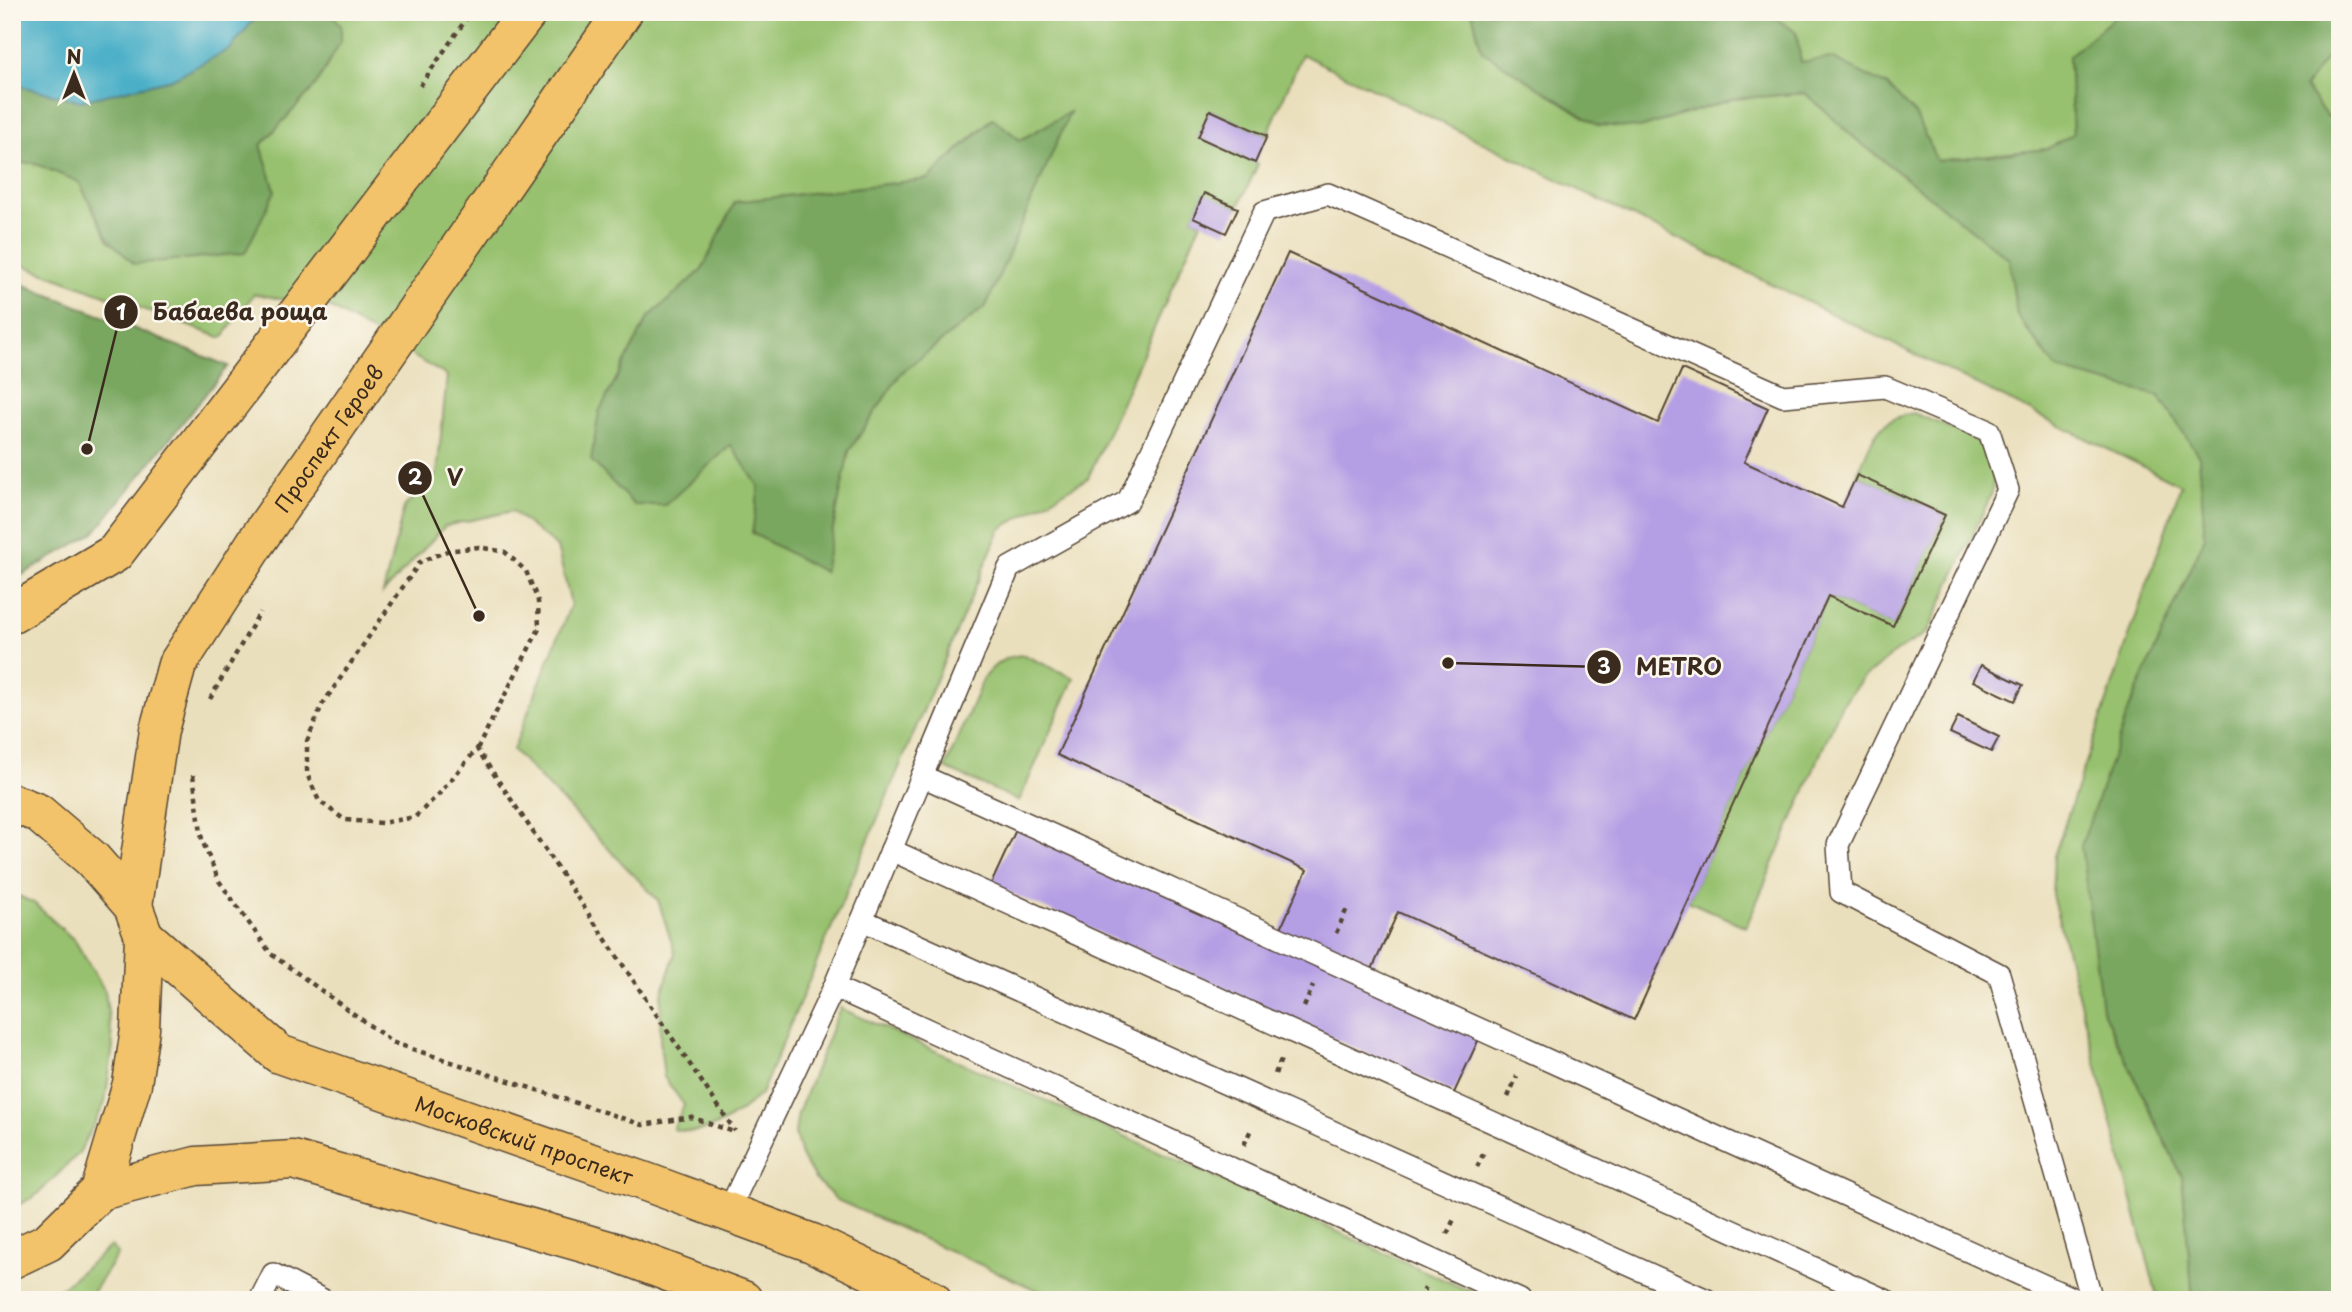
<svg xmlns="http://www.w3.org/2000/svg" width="2352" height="1312" viewBox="0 0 2352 1312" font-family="'Playpen Sans',sans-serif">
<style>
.green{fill:#97c16e;stroke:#697646;stroke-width:2;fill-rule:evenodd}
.forest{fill:#79a761;stroke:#5a6840;stroke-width:2}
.water{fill:#48afc7;stroke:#426c72;stroke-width:2}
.building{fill:#b59fe4}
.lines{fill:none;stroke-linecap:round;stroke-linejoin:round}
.service-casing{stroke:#554536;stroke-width:24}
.primary-casing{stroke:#554536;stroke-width:41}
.path{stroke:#554536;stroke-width:4.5;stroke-dasharray:5 5;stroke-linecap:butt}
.service{stroke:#fff;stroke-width:21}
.primary{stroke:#f2c36a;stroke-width:38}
.labels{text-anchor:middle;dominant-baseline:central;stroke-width:5;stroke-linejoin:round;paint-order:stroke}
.street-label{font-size:21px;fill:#3b2a1e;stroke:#fbf7ec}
.leader{fill:none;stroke:#3b2a1e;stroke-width:2.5}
.callout-dot{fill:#3b2a1e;stroke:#fbf7ec;stroke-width:2.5}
.mark-label{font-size:21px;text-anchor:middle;font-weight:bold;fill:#fff}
.callout-label{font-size:23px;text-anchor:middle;font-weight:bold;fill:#3b2a1e;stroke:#fbf7ec;stroke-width:5;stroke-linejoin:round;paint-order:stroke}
</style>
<rect width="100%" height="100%" fill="#fbf7ec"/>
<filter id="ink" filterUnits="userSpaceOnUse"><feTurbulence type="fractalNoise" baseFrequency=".0143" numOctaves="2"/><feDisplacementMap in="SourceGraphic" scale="14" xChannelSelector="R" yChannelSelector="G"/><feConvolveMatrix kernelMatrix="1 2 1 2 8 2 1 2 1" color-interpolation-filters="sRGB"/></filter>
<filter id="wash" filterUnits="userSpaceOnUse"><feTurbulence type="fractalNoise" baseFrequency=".00686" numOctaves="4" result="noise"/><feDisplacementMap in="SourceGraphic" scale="28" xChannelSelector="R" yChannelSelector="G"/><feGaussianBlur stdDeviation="1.57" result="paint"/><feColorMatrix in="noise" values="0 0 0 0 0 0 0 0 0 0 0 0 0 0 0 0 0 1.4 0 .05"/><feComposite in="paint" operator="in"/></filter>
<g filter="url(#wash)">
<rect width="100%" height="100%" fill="#eadfbc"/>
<g class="green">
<path d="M331,12H1472L1482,51L1640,128L1733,99L1805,93L1856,139L2009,259L2017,316L2057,369L2159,396L2199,456L2205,537L2129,709L2102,1009L2182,1177L2193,1300H2158L2052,895L2054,856L2181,485L1302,54L1267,136L1210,110L1198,137L1258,164L1238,208L1204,194L1193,218L1201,222L1088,478L1000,529L761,1094C737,1116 707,1139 673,1129L684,1105L664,1077L660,1042L661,997L675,953L658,900L513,750L571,604L557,547L512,511L445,526L383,593L404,507L437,474L447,376L331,308L254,294L222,338L12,261V163H34L79,182L109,240L275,191L261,145L316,85L341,26ZM1068,113L986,306L901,373L849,451L824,572L759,487L731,445L599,412L648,318L702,270L735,202L928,179L992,118L1020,140Z"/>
<polygon points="1766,12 2117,12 2115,17 2069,56 2073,134 2047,149 1936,161 1915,114 1801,62 1796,32"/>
<polygon points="2340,39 2340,116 2327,117 2305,87"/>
<path d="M1914,413C1933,422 1975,435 1987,450C1997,462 1993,479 1992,493L1928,632L1897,651L1863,678L1841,706L1746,927L1688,901L1828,596L1893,626L1945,515L1857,475C1872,442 1874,419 1914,413Z"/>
<path d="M1024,655L1074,678L1019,801L945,768L984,677C996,663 1005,656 1024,655Z"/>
<polygon points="12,893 34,903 75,941 105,991 113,1046 105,1103 79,1153 38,1194 12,1209"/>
<polygon points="840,1008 1489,1300 1059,1300 837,1200 815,1179 801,1156 795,1133 798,1113"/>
<polygon points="111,1246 118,1254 87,1300 40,1300 60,1289"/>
</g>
<g class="forest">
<polygon points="260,12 331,12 341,26 341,41 316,85 261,145 275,191 245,253 134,264 109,240 79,182 34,163 12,163 12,84 81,101 230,49"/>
<polygon points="1472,12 1766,12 1796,32 1801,62 1832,58 1888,86 1915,114 1937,161 2047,149 2073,134 2069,56 2115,17 2117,12 2340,12 2340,39 2305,87 2327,117 2340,116 2340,1300 2193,1300 2182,1177 2102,1009 2081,846 2129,709 2205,537 2199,456 2159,396 2057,369 2017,315 2009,259 1856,139 1805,93 1733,99 1640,128 1597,125 1482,51"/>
<polygon points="1070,112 986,306 901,373 849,451 824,572 752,533 759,487 731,445 665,505 634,505 591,460 599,412 648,318 702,270 735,202 928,179 993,118 1020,140"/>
<polygon points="12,280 228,366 95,532 12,581"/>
</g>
<polygon class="water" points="12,12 260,12 230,49 172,79 81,101 12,84"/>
<g id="blocks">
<g class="building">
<polygon points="1210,110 1267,136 1255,163 1198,137"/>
<polygon points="1204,193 1238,208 1226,233 1193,218"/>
<polygon points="1288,253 1658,423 1682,369 1768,408 1744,462 1842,507 1857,475 1945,515 1893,626 1828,596 1634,1020 1398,912 1368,978 1483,1030 1454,1093 991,884 1020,821 1277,937 1307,870 1057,755"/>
<polygon points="1981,665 2023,685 2015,701 1973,681"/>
<polygon points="1958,717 1999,737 1991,752 1950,733"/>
</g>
</g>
</g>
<g filter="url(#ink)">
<use href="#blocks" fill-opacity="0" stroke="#554536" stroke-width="2"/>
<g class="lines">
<g class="service-casing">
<g id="service">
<polyline points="922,776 1009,568 1128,501 1264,212 1328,194 1783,396 1885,387 1989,431 2008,490 1838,845 1841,892 1999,974 2092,1300"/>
<polyline points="891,850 1885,1300"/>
<polyline points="862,920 1707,1300"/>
<polyline points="834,987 1520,1300"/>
<polyline points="728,1212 834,987 922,776 2076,1300"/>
<polyline points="260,1300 273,1274 323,1300"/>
</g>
</g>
<g class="primary-casing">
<g id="primary">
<polyline points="12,614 115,553 528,12"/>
<polyline points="12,803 38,813 92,859 133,906 144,936 140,1029 132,1084 100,1191 48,1242 12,1259"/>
<path id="s1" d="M133,906L159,730L177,665L256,542L623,12"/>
<path id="s2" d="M144,936L279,1054L646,1182L812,1243L932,1300"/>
<polyline points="100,1191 196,1166 293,1160 615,1252 743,1300"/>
</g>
</g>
<g class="path">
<polyline points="420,86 471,12"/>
<polyline points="210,699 260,612"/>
<polyline points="477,749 539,629 538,601 526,571 505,552 479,547 447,551 420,562 322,705 307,741 307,774 319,801 345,820 382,823 415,817 439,794 477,749 735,1131"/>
<polyline points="193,775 202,840 219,881 271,954 394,1043 643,1125 691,1117 734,1132"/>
<polyline points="1339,932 1337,931 1348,906"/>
<polyline points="1304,1007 1313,986"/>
<polyline points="1275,1074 1282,1057"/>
<polyline points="1508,1097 1517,1076"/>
<polyline points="1244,1145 1252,1127"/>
<polyline points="1477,1167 1485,1150"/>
<polyline points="1447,1234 1455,1217"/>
<polyline points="1420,1300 1425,1288"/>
</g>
<use href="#service" class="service"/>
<use href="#primary" class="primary"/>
</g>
</g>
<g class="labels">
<g class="street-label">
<text stroke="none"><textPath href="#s1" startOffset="518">Проспект Героев</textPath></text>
<text stroke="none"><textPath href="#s2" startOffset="439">Московский проспект</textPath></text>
</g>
</g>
<path class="leader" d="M87 449L121 312M479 616L415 478M1448 663L1604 667"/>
<g class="callout-dot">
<circle cx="87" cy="449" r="7"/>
<circle cx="479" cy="616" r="7"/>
<circle cx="1448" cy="663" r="7"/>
<circle cx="121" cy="312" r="18"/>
<circle cx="415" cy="478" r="18"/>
<circle cx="1604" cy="667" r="18"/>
</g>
<g class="mark-label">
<text x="121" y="320">1</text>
<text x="415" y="485">2</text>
<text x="1604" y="674">3</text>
</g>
<g class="callout-label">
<text x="240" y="320">Бабаева роща</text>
<text x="455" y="486">V</text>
<text x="1679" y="675">METRO</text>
</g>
<rect width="2352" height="1312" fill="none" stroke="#fbf7ec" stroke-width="42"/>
<g transform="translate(74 74)" stroke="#fbf7ec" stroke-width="5" paint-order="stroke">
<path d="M0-5L12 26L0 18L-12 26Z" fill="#3b2a1e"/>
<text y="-10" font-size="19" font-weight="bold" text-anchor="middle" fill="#3b2a1e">N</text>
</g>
</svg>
